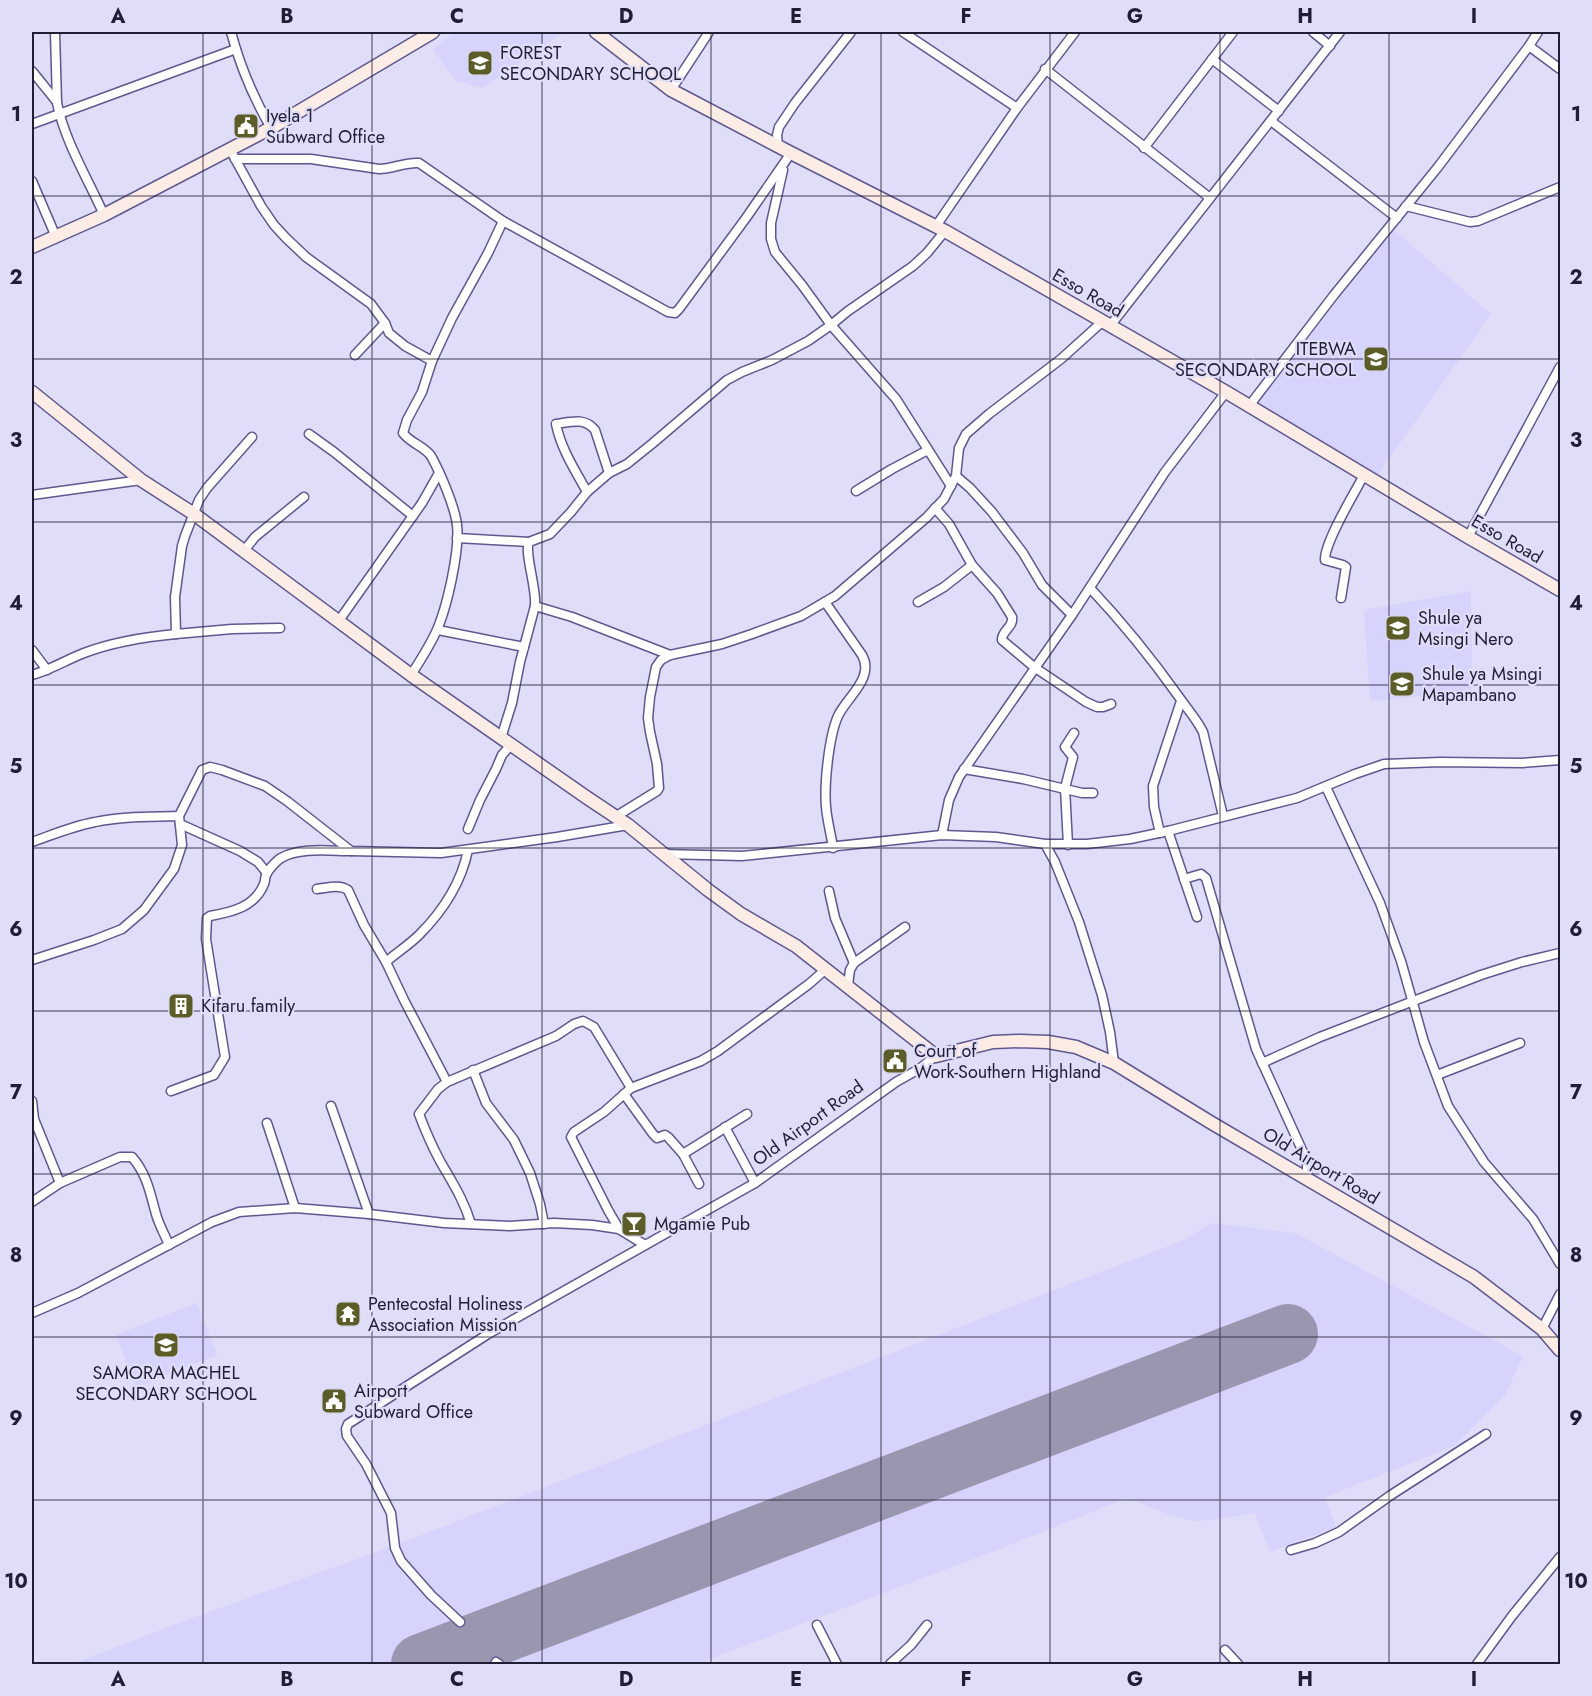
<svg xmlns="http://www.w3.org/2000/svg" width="1592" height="1696" viewBox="0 0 1592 1696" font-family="Jost,sans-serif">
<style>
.built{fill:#d6d3fd}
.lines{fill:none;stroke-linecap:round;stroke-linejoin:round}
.runway{stroke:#9996b0;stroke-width:60}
.street-casing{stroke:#5f578f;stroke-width:11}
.secondary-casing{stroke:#5f578f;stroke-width:15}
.street{stroke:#fff;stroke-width:8}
.secondary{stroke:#fbede6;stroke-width:12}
.grid{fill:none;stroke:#201d34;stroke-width:1.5;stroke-opacity:0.55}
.labels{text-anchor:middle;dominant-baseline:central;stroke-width:4.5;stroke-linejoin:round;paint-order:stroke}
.poi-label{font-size:18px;fill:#201d34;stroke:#dfddf7;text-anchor:start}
.street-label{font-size:18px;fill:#201d34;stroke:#dfddf7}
.neatline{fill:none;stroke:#201d34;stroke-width:2}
.grid-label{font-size:20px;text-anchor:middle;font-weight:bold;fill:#201d34}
</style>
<rect width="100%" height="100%" fill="#dfddf7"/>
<g class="built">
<polygon points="454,32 564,32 483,88 456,81 433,50"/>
<polygon points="1394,230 1491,314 1377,476 1256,404"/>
<polygon points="1471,591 1472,689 1389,700 1370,701 1364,610"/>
<polygon points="1212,1223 1295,1233 1523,1356 1505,1395 1454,1446 1325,1497 1336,1527 1270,1552 1255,1513 1213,1520 1193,1521 1168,1514 1127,1498 984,1555 696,1664 73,1664 176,1624 393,1546 1184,1240"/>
<polygon points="197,1303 217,1355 136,1387 116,1335"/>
</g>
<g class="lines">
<polyline class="runway" points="421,1664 1288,1334"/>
<g class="street-casing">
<g id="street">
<path d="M55,32L57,103C65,142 88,179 104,215"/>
<path d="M231,32C240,66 253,97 271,128"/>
<polyline points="903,32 1017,108"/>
<polyline points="1313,32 1330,46"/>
<polyline points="1529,46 1560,69"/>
<polyline points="1212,59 1279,111"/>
<polyline points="1045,69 1210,198"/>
<polyline points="32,71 57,102"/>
<polyline points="671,90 709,32"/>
<polyline points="1271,121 1397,218"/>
<polyline points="32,124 236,49"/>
<polyline points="778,147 777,135 779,127 795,103 851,32"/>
<polyline points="1144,148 1233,32"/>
<path d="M233,155L261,206L274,225L286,238L306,257L371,304L385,323L389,333L405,346L432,361L422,392L407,420L403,433C410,443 424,446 431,456C440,472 455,507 457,525C460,550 447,608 436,632C429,647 420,661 411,675"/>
<path d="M235,159H311L379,169C393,169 405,162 419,163L503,221L668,312L675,313L679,309L746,218L791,153"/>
<polyline points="783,170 771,223 771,239 775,252 802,285 831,325 896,399 951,486"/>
<polyline points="32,181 56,237"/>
<polyline points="1406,206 1470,222 1478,221 1560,187"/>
<polyline points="936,226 1017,108 1075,32"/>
<polyline points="1110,326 1340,32"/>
<polyline points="355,355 385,323"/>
<polyline points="432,361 452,318 488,253 503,221"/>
<polyline points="1249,406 1334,295 1438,167 1529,46 1538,32"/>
<polyline points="309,434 334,452 413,516"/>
<polyline points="956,476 970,488 992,512 1023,553 1042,585 1072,615"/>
<polyline points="856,491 892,469 928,450"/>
<path d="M587,492C575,470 561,449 556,424C571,422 584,417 595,430L609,473"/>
<polyline points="32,495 141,480"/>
<path d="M935,508L949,524L972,565L997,593L1012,617C1014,627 1001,631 1002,640L1034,667L1086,702L1097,707H1103L1111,704"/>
<polyline points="1468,537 1560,367"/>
<polyline points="457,538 529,542"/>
<polyline points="243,552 255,537 304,497"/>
<path d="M1090,588C1122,622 1152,659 1179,697C1188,710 1196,718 1203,732L1223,816"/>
<path d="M1341,598L1346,567L1343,565L1325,560C1324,543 1355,492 1364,475"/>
<path d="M825,602L862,655C875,678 847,697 838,716C829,736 824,784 826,807C827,820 831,834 833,848"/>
<polyline points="918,602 944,587 972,565"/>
<polyline points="535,606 572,617 670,655"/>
<polyline points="338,622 422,503 439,473"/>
<polyline points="438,630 524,647"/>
<polyline points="176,634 232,629 280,628"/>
<polyline points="32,650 47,670"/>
<path d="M32,675C50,670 66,660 84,653C113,642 144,637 176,634L175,597L182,546L185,536L199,500L207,488L252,437"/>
<path d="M501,738L512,703L520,662L535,606C537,589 524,553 529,542L550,534L571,512L587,492L609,473L627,464L653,443L727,380L742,372L772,360L808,341L831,325L848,311L913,266L927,253L945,231"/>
<polyline points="964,769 1023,779 1082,793 1093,793"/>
<polyline points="1326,787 1380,903 1401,961 1424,1042 1448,1106 1484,1162 1533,1219 1560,1264"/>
<polyline points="615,817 657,791 659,788 657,764 650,732 648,718 650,697 656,667 661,660 670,655 722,644 752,634 801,616 835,596 926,518 944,499 956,476 959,448 966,434 989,414 1061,359 1102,322"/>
<polyline points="180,824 240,851 258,862 267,873"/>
<polyline points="468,829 480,800 496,769 502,755 511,745"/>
<polyline points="1168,831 1197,917"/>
<polyline points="1160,833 1154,807 1153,786 1181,701"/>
<polyline points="942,835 949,800 959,777 1072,615 1165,472 1226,392"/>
<path d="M32,842C52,835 73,826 95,822C122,816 151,817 179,816"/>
<polyline points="1045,844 1055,862 1079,922 1102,995 1110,1032 1114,1063"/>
<polyline points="1068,845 1065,788 1073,757 1065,747 1074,733"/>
<polyline points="663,854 742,856 942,835 996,837 1045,844 1087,844 1130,839 1168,831 1297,798 1355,774 1384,764 1441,762 1522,763 1560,760"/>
<polyline points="1184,879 1201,874 1206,878 1256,1049 1307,1161 1307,1178"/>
<path d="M317,889C327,888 339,884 348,890L364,925L386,962L404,1000L447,1082"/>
<polyline points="829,891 835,918 854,963"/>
<polyline points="32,960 94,940 122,929 144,910 174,869 182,845 179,816 202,770 210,767 222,770 265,786 287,801 351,851 441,853 557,837 628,825"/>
<path d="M386,962C396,953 409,945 419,935C443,911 461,884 468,850"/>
<polyline points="848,985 850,970 854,963 905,927"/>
<polyline points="1262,1063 1320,1037 1481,975 1522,962 1560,953"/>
<polyline points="473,1070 486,1103 514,1140 530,1173 540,1204 544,1224"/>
<polyline points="1437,1075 1520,1043"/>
<path d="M171,1091L214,1075L225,1057L206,939L207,918L210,916C232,912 255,907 264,884C265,882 265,878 266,875C268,870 276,861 281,858C300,847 330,851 351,851"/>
<polyline points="624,1094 653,1134 657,1138 665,1135 668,1137 683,1154 699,1184"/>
<polyline points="32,1101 34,1119 60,1183"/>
<polyline points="331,1106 369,1214"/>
<polyline points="267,1123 295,1208"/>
<polyline points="725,1127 755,1183"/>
<polyline points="683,1154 747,1114"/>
<path d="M32,1202L60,1183L120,1157H132C147,1174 150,1193 156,1214C159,1225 165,1235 169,1245"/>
<path d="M471,1224C464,1200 452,1182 440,1161C432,1146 425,1130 419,1114L438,1089L447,1082L556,1036L574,1024L583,1021L594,1027L631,1088L701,1061L718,1051L809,984L826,969"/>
<polyline points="619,1229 608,1210 571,1137 574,1132 604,1112 631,1088"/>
<polyline points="32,1313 78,1293 212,1222 239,1212 295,1208 369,1214 444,1223 510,1226 554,1223 592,1225 619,1229 645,1245"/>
<polyline points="1542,1329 1560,1294"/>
<polyline points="1291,1550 1315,1543 1339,1532 1391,1495 1486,1434"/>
<polyline points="460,1622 431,1595 401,1561 395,1548 391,1513 366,1464 347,1436 346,1429 348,1424 488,1334 755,1183 896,1082 919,1069 936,1056"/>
<polyline points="817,1625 837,1664"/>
<polyline points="1225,1650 1238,1664"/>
<polyline points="496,1662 499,1664"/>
<polyline points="890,1664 911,1645 927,1625"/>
<polyline points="1477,1664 1512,1616 1560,1557"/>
</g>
</g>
<g class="secondary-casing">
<g id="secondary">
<polyline points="596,32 671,90 791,153 945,231 1226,392 1468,537 1560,590"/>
<polyline points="32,247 104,215 271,128 433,32"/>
<polyline points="32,392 141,480 194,514 411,675 586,797 628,825 708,890 741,914 796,946 936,1056 993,1042 1020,1041 1048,1042 1076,1047 1114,1063 1210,1122 1474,1277 1542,1329 1560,1350"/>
</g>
</g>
<use href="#street" class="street"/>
<use href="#secondary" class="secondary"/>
</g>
<path class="grid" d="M203,32V1664M372,32V1664M542,32V1664M711,32V1664M881,32V1664M1050,32V1664M1220,32V1664M1389,32V1664M32,196H1560M32,359H1560M32,522H1560M32,685H1560M32,848H1560M32,1011H1560M32,1174H1560M32,1337H1560M32,1500H1560"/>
<defs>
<g id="school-square" transform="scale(1.35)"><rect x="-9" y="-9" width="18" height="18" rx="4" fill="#5c5c29" stroke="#dfddf7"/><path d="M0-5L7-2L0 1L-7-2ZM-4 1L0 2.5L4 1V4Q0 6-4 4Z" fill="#fff"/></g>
<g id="civic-square" transform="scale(1.35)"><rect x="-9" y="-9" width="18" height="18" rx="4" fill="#5c5c29" stroke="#dfddf7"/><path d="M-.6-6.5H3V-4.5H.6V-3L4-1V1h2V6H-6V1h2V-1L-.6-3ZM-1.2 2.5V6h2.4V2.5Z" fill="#fff"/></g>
<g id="building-square" transform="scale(1.35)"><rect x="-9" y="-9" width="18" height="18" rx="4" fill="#5c5c29" stroke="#dfddf7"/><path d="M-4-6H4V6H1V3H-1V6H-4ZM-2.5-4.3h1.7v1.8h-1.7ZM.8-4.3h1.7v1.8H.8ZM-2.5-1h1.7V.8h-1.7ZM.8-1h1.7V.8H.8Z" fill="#fff"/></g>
<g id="bar-square" transform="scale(1.35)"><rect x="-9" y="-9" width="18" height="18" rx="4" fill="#5c5c29" stroke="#dfddf7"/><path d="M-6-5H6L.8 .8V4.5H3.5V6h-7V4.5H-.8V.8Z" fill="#fff"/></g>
<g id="temple-square" transform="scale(1.35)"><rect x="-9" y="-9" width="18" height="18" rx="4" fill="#5c5c29" stroke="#dfddf7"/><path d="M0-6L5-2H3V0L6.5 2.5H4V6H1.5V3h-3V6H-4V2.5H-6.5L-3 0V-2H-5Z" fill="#fff"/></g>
</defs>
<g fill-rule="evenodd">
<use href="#school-square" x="480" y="63"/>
<use href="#civic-square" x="246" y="126"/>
<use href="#school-square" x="1376" y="359"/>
<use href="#school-square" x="1398" y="628"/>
<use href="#school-square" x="1402" y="684"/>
<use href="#building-square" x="181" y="1006"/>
<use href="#civic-square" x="895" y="1061"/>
<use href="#bar-square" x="634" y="1224"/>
<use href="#temple-square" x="348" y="1314"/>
<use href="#school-square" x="166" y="1345"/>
<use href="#civic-square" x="334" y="1401"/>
</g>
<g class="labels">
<g class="poi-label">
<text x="500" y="53">FOREST<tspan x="500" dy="21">SECONDARY SCHOOL</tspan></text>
<text x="266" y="116">Iyela 1<tspan x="266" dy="21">Subward Office</tspan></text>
<text x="1356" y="349" text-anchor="end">ITEBWA<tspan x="1356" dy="21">SECONDARY SCHOOL</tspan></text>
<text x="1418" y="618">Shule ya<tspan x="1418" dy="21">Msingi Nero</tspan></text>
<text x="1422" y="674">Shule ya Msingi<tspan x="1422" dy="21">Mapambano</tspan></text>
<text x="201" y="1006">Kifaru family</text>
<text x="914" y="1051">Court of<tspan x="914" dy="21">Work-Southern Highland</tspan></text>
<text x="654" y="1224">Mgamie Pub</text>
<text x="368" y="1304">Pentecostal Holiness<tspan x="368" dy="21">Association Mission</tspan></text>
<text x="166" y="1373" text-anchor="middle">SAMORA MACHEL<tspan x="166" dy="21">SECONDARY SCHOOL</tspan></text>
<text x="354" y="1391">Airport<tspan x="354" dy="21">Subward Office</tspan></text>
</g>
<g class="street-label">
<text transform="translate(1088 293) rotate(30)">Esso Road</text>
<text transform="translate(1507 539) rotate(30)">Esso Road</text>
<text transform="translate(808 1123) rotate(-36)">Old Airport Road</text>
<text transform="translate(1321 1166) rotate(31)">Old Airport Road</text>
</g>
</g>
<rect width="1592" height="1696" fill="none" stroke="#dfddf7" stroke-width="66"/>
<rect x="33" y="33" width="1526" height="1630" class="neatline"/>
<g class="grid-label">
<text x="118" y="23">A</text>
<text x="287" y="23">B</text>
<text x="457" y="23">C</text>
<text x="626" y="23">D</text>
<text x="796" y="23">E</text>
<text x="966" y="23">F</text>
<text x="1135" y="23">G</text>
<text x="1305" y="23">H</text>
<text x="1474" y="23">I</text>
<text x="16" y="121">1</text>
<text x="1576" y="121">1</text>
<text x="16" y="284">2</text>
<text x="1576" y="284">2</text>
<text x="16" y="447">3</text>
<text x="1576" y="447">3</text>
<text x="16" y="610">4</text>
<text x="1576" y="610">4</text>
<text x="16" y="773">5</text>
<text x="1576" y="773">5</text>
<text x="16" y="936">6</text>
<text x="1576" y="936">6</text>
<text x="16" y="1099">7</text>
<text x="1576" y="1099">7</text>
<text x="16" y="1262">8</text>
<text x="1576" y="1262">8</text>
<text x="16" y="1425">9</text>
<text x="1576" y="1425">9</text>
<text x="16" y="1588">10</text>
<text x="1576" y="1588">10</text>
<text x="118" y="1686">A</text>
<text x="287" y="1686">B</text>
<text x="457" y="1686">C</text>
<text x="626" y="1686">D</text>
<text x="796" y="1686">E</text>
<text x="966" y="1686">F</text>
<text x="1135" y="1686">G</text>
<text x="1305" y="1686">H</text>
<text x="1474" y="1686">I</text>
</g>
</svg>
